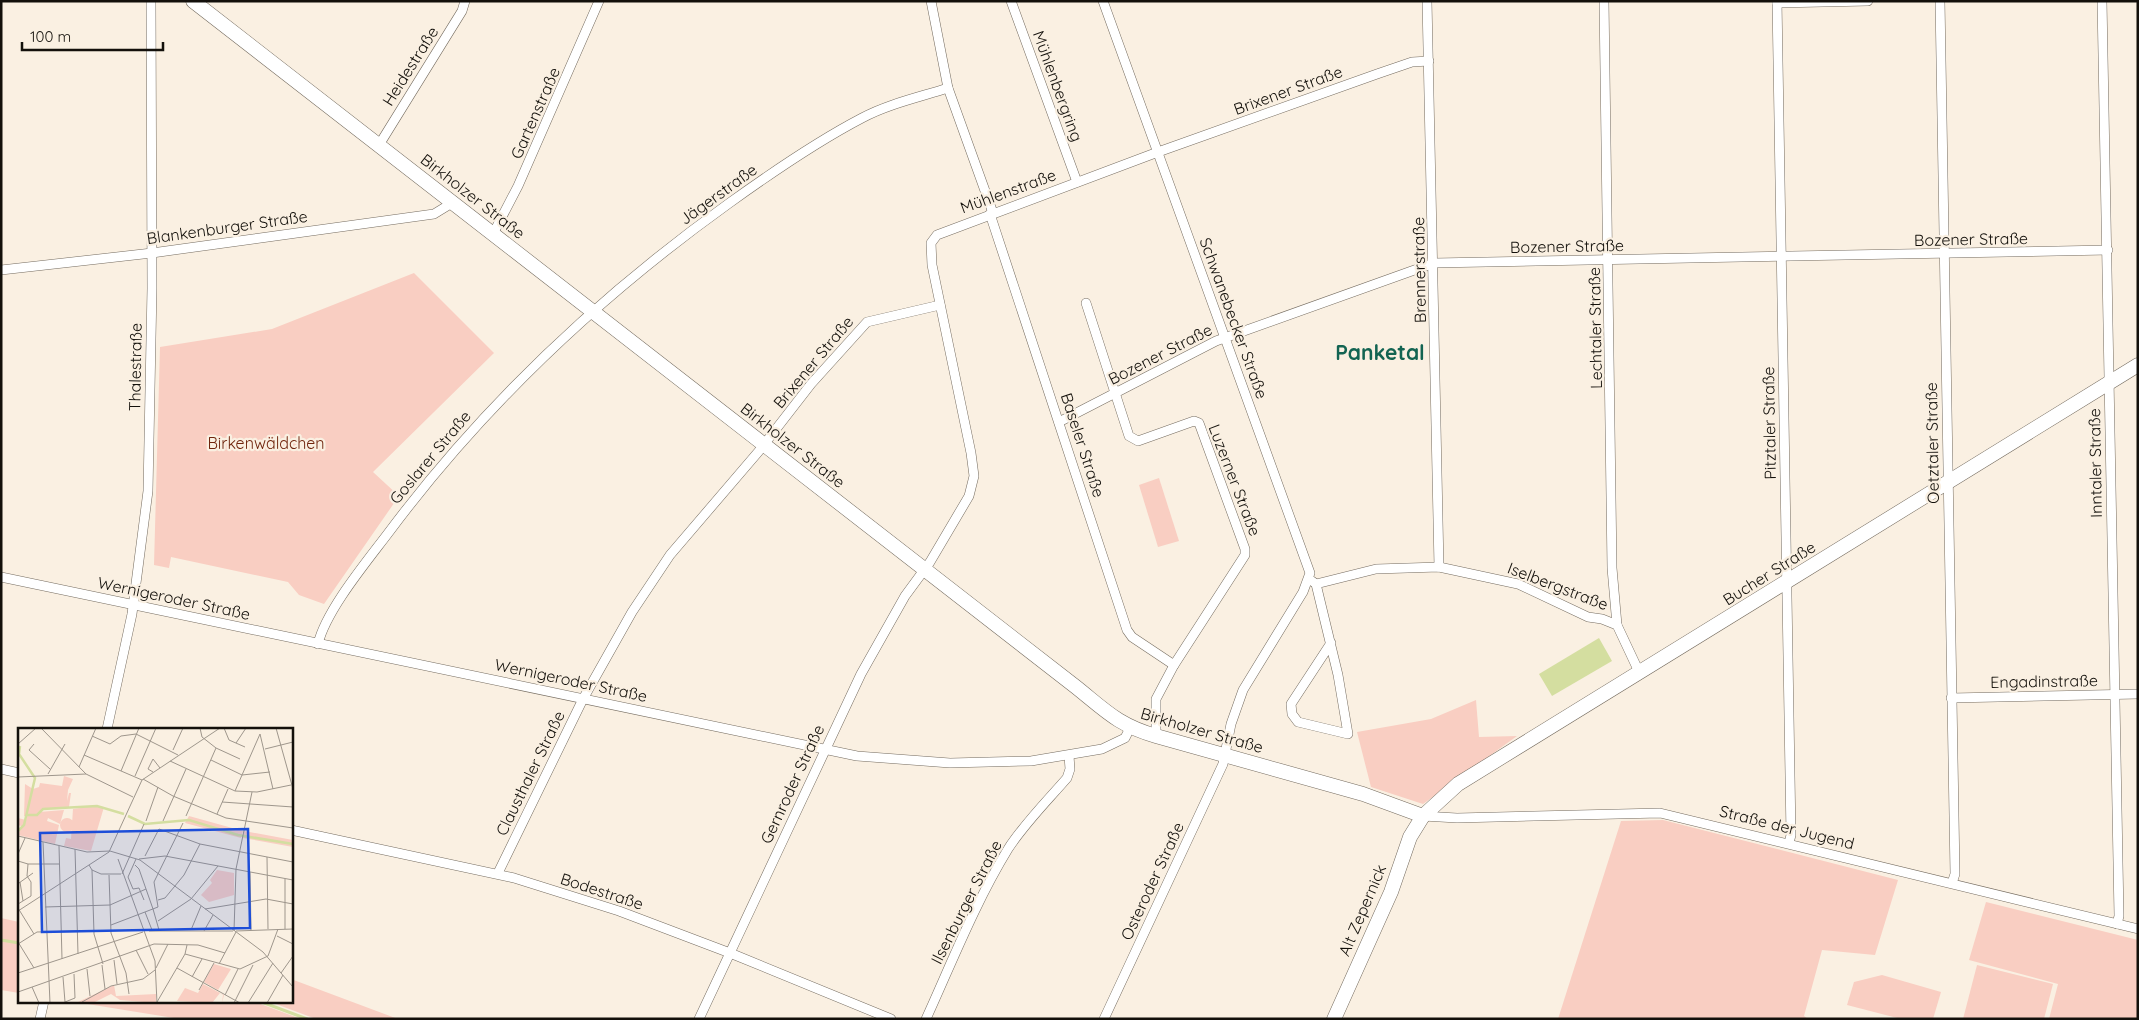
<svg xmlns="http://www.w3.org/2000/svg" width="2139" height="1020" viewBox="0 0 2139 1020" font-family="Quicksand,sans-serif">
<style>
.green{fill:#f9cec2}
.water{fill:#d4dea0}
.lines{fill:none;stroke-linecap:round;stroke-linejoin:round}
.stream{stroke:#d4dea0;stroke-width:3}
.street-casing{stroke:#756c60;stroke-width:10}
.secondary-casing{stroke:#756c60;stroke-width:15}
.street{stroke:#fff;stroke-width:9}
.secondary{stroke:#fff;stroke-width:14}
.labels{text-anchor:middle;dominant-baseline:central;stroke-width:4.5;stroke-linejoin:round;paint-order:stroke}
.street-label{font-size:16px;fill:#13100b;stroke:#faf0e2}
.park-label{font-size:16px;fill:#70250d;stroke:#faf0e2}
.district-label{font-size:21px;font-weight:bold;fill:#136452;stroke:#faf0e2}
.inset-river{fill:none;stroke:#d4dea0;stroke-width:2.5}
.inset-road{fill:none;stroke:#9e968c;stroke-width:1}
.view{fill:#1d4ed8;fill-opacity:0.15;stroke:#1d4ed8;stroke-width:2.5}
.inset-edge{fill:none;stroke:#13100b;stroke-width:2.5}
</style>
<rect width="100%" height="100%" fill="#faf0e2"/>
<g class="green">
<polygon points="414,273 494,353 373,472 399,496 324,604 299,595 288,582 171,557 169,568 154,565 160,347 272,329"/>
<polygon points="1159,478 1179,541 1158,547 1139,485"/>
<polygon points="1476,700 1479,737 1517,736 1423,804 1371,787 1357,732 1431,719"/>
<polygon points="1663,820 1898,880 1875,955 1822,950 1804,1016 1808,1019 1558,1019 1621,821"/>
<polygon points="1986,902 2138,940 2138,1019 2049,1019 2058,984 1969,960"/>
<polygon points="1,918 19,922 19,993 1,990"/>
<polygon points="1977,965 2053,984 2044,1019 1963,1019"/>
<polygon points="1882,975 1941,992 1933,1019 1901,1019 1847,1005 1854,982"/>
<polygon points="291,979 398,1019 316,1019 268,1001 291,1001"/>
<polygon points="69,1001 253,1001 301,1019 180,1019"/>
</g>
<polygon class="water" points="1599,638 1612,661 1552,696 1539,674"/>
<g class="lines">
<g class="stream">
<polyline points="1,940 19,943"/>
<polyline points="259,1001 307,1019"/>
</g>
<g class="street-casing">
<g id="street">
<polyline points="931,1 948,88 993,213"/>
<polyline points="1011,1 1077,182"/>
<polyline points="1103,1 1310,573 1303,592 1243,690 1231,724 1223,764 1104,1019"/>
<polyline points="1427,1 1439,567"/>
<polyline points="1604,1 1612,568 1617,625"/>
<polyline points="1777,1 1791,835 1789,843"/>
<polyline points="1940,1 1955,874 1952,883"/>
<polyline points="2102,1 2119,916 2117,924"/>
<polyline points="1777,3 1868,1"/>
<polyline points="379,145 462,11 465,1"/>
<polyline points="990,214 1127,630 1132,637 1174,665"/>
<polyline points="493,234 518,186 599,1"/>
<polyline points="1,270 152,253 434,214 452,203"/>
<polyline points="1086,303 1129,436 1138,441 1194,421 1199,423 1245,549 1245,555 1174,665 1156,699 1156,736"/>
<polyline points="1059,422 1216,341 1434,263 2108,250"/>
<polyline points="1,577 857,756 950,763 1031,761 1102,749 1125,738 1130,728"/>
<polyline points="1312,581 1316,584 1338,675 1348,734 1298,722 1292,714 1291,704 1331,643"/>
<polyline points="1316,584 1376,569 1439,567 1518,584 1588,617 1602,619 1617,625 1640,674"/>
<path d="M318,644C326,610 368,560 389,532C484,405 600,296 728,204C771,173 816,142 862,118C888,104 920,97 948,88"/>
<polyline points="1951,698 2138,694"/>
<polyline points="107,729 132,614 148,491 152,288 151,1"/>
<polyline points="1,769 19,773"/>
<polyline points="1423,816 1457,818 1660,813 2138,929"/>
<polyline points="291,830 514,878 619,911 730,953 891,1019"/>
<polyline points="498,873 583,699 632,612 670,555 759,451 811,384 867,322 940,305"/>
<polyline points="40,1019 44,1001"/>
<polyline points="699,1019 861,674 905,596 930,562 969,496 974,476 971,453 932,265 931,243 937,235 1158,152 1377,74 1412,62 1429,61"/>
<path d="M926,1019C952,962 975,903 1008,849C1024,824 1047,801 1067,778L1070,769L1069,756"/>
</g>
</g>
<g class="secondary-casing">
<g id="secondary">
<path d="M193,1L1076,687C1106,711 1118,725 1156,736L1363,794L1423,816"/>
<polyline points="1334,1019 1391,892 1410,837 1423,816 1458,784 2138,365"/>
</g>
</g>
<use href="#street" class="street"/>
<use href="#secondary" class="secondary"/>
</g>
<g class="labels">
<g class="street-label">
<text transform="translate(410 66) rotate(-58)">Heidestraße</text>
<text transform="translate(1058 86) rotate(70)">Mühlenbergring</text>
<text transform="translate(1288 90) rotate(-20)">Brixener Straße</text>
<text transform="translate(535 113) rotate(-66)">Gartenstraße</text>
<text transform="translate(1008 191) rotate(-20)">Mühlenstraße</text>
<text transform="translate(718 194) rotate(-36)">Jägerstraße</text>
<text transform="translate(473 196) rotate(38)">Birkholzer Straße</text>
<text transform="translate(227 227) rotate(-8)">Blankenburger Straße</text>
<text transform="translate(1971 239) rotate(-1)">Bozener Straße</text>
<text transform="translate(1567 246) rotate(-1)">Bozener Straße</text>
<text transform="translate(1419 270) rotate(-91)">Brennerstraße</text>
<text transform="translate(1234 318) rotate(70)">Schwanebecker Straße</text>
<text transform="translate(1595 328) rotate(-91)">Lechtaler Straße</text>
<text transform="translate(1160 354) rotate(-27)">Bozener Straße</text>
<text transform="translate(813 362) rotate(-50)">Brixener Straße</text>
<text transform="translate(135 367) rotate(-89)">Thalestraße</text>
<text transform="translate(1769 423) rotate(-91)">Pitztaler Straße</text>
<text transform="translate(1932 443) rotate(-91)">Oetztaler Straße</text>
<text transform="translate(793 445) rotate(38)">Birkholzer Straße</text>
<text transform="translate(1083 445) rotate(72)">Baseler Straße</text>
<text transform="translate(430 457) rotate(-50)">Goslarer Straße</text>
<text transform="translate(2095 463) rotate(-91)">Inntaler Straße</text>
<text transform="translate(1235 480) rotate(69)">Luzerner Straße</text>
<text transform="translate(1769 573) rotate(-32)">Bucher Straße</text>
<text transform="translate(1558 586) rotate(21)">Iselbergstraße</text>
<text transform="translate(174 598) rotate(12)">Wernigeroder Straße</text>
<text transform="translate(571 680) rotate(12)">Wernigeroder Straße</text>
<text transform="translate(2044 681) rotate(-1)">Engadinstraße</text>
<text transform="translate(1202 730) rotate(16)">Birkholzer Straße</text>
<text transform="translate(530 773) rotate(-64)">Clausthaler Straße</text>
<text transform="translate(792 784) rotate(-65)">Gernroder Straße</text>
<text transform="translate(1787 827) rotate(14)">Straße der Jugend</text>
<text transform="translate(1152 881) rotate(-65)">Osteroder Straße</text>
<text transform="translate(602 891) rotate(18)">Bodestraße</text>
<text transform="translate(966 902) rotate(-63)">Ilsenburger Straße</text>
<text transform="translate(1362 910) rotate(-67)">Alt Zepernick</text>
</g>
<g class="park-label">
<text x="266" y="443">Birkenwäldchen</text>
</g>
<g class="district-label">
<text x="1380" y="352">Panketal</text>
</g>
</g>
<g transform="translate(18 728)">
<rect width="275" height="275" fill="#faf0e2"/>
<path d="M46,48L55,51L50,62L49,73L51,65H53L51,79L25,81L21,84L46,82L42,96L30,90L29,93L41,97L37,116L0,107L3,98L0,97V90L8,92L9,89L6,88L7,56L15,61L21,59L22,55L44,58ZM77,78L86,79L73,123L46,118L48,110L53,111L55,81ZM171,88L225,103L223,110L167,95ZM42 97a7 7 0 1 1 14 0a7 7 0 1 1-14 0ZM226,103L275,112V119L225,110ZM199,142L216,145V167L191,174L183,167L194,155L192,152ZM196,236L213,241L200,262L186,254ZM185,256L206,267L204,275L205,267L202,265L194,275L159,273L167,260L180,265ZM96,257L98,268L138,266V275L102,272L93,266L75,275H58Z" fill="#f9cec2"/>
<path class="inset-river" d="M8,87H19L25,81L79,78L106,86M110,88L127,96L171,92L220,107L275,116M0,103L6,97L17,50L1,26L2,18"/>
<path class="inset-road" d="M23,0L68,46L115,69M182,0L184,9L198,20L222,31M206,0L211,12L227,19M258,0L275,61M242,6L255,61M74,8L92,16L103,8L118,6L160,27M218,15L228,0M0,16L18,0M16,16L11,22L32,41M247,21L275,14M155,22L165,0M66,27L124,52M193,32L224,47L252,44M152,33L217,63L239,64L273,57M61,39L78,0M103,43L121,0M135,44L130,41L135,31L142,40M30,46L47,16M117,48L138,0M0,49L68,46M125,51L155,68L208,90L275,100M217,63L242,6M204,74L275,79M199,86L210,61M168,88L198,20M128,93L140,59M145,93L168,41M0,108L69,124L92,123L122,132L245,224L275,259M25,114L32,275M41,118L44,231M57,121L60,226M0,126L7,110M127,128L141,101L182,116L275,134M249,129L250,201M100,131L137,233L139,275M118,131L110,149L115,161L121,160L126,172M121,131L147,128L275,152M0,133L10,136H41M10,136L9,148L13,154V168L0,176V180L16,206M71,137L74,142L83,146H103M117,137L121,141L135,181M74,142L76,206L85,236M232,144L233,202M104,146L126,96M91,147L93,205L108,245L111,266M267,151V201M2,154L5,173M1,155L15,145M140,172L147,170L166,147L182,116M27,179L92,177L128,161M135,181L141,202M187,181L248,171L275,176M0,183L91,124L124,52L202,0M127,184L134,202M140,193L173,171L200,138M93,197L140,179L136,154L165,95M173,202L183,178M131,203H215M186,203L195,187M216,203L218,141L234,64M218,203L275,201M259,208L275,216M0,214L16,240M0,216L19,204L59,203M118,222L130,246M167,226L222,241L250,228L260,201M96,232L99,256M201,236L218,204M84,237L87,261M138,240L150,216M159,240L222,275M69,241L72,268M0,245L125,204M263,245L275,228M45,249L47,274L57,270L56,246M174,249L184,231M14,259L21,275M181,262L196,235M0,264L136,216L180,217L207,225M207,267L220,241M64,274L93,258L125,251L137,242M139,274L167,226L169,217M216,275L235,237M230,275L255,235M249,275L265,247"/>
<path class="view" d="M230,101L232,200L24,204L22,105Z"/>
<rect width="275" height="275" class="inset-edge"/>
</g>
<rect width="2139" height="1020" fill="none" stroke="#13100b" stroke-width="5"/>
<path d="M22 42v8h141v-8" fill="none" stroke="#13100b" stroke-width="2.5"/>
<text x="30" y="42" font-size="15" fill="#13100b" stroke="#faf0e2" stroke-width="4" paint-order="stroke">100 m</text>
</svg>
